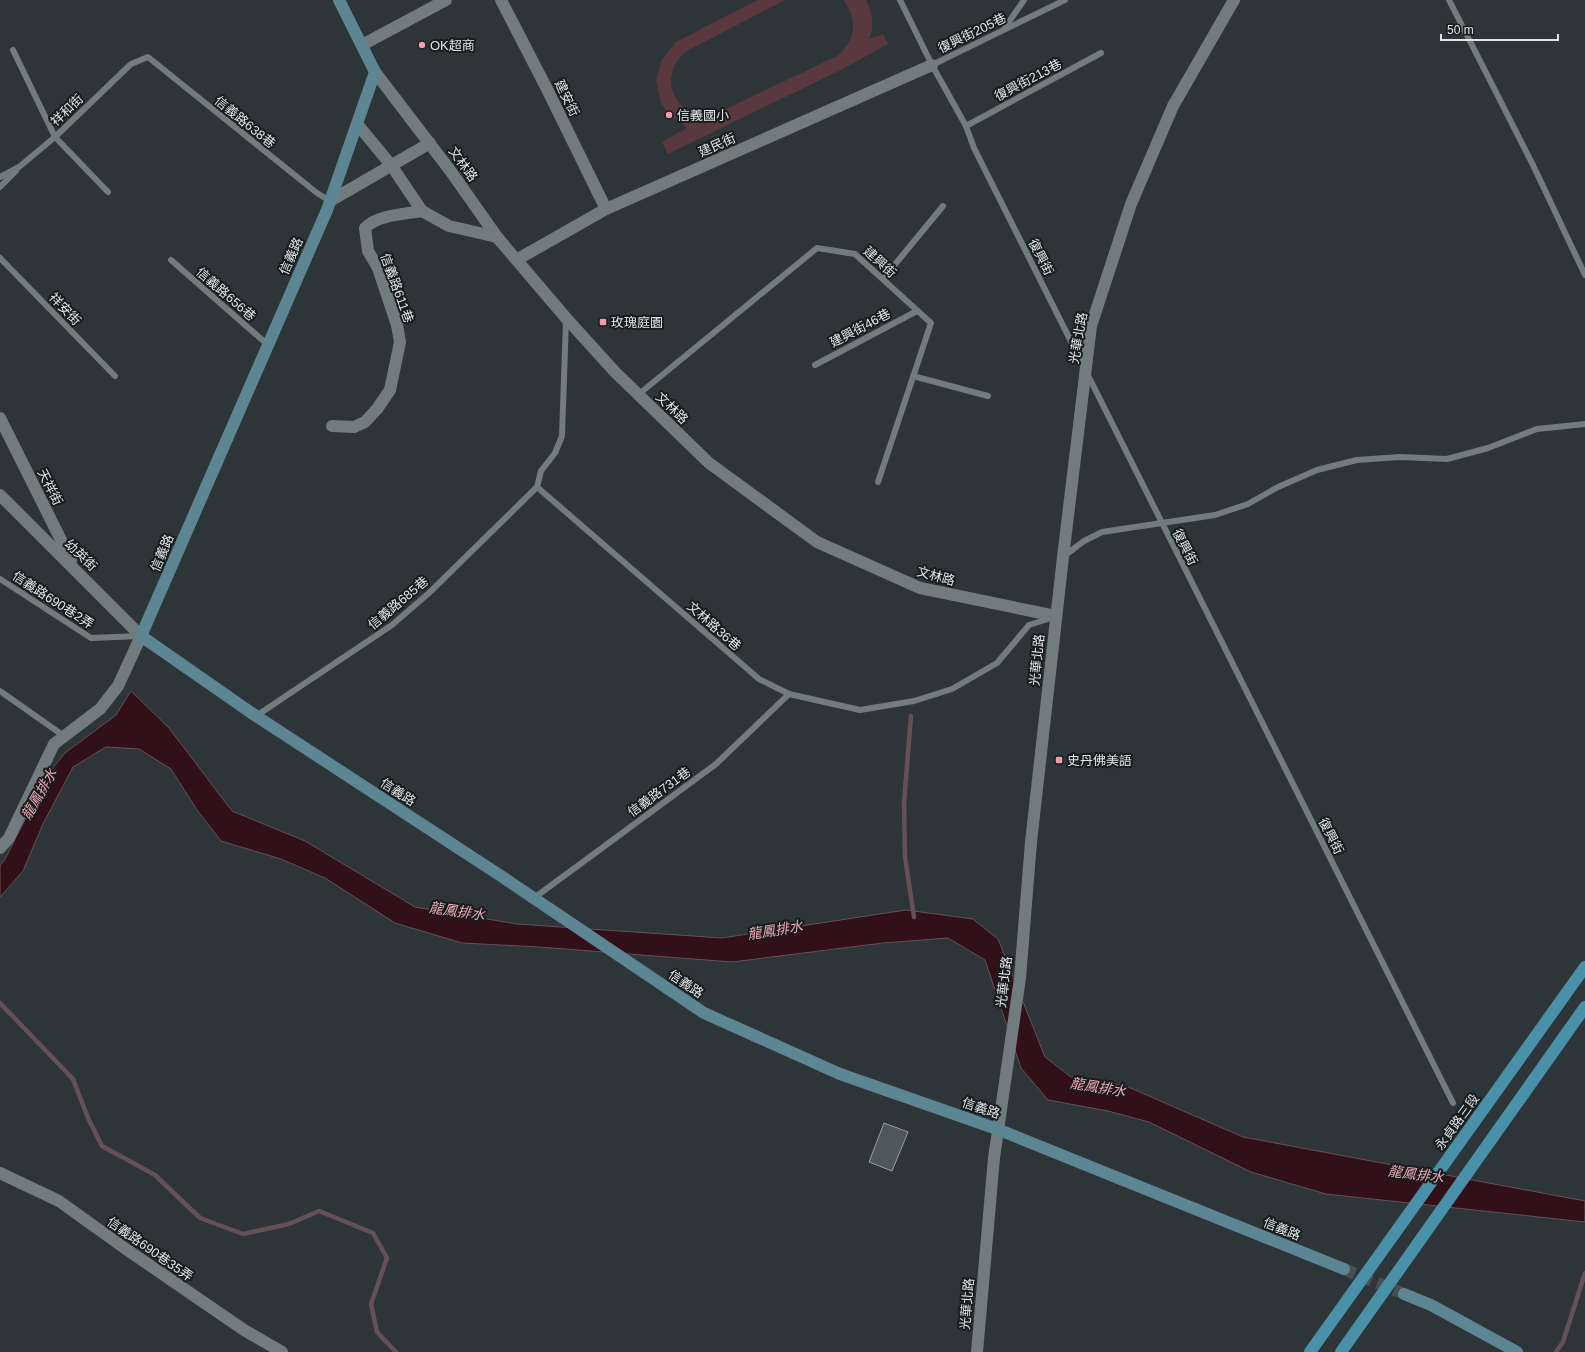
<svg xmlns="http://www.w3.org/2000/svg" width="1585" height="1352" viewBox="0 0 1585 1352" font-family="Helvetica,'Noto Sans TC',sans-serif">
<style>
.green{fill:#59383f}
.water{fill:#321019;stroke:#665057}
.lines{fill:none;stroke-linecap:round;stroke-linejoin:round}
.stream{stroke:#665057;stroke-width:4.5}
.building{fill:#4e575a;stroke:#97a0a4}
.secondary-tunnel{stroke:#484f52;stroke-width:12;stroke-dasharray:12 6;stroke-linecap:butt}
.lane{stroke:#727b7e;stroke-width:6}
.street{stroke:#727b7e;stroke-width:12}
.secondary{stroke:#5d8693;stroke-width:12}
.primary{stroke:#4891a9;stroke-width:12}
.poi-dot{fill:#f29aae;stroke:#181c1d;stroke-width:1.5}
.labels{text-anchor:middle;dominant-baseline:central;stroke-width:4;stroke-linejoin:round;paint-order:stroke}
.street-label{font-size:13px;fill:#e0e5e7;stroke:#181c1d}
.poi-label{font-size:13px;fill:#e0e5e7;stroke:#181c1d;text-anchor:start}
.water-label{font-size:14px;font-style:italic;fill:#f1a9b9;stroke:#181c1d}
</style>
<rect width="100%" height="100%" fill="#2d3538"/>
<path class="green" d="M757,0H785L685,52C657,78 674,116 711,116L839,55C856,39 858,18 843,0H866C872,12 875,26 869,39L883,34L888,44L843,69L668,154L662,142L687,128L668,113L661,103L656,81L662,59L676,42Z"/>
<polygon class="water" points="131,691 169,728 232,811 305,841 415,907 517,924 722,938 906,910 973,919 998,939 1045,1057 1071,1077 1126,1086 1243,1137 1585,1201 1585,1222 1326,1194 1251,1172 1149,1122 1108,1111 1048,1100 1021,1068 985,960 948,938 883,943 732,962 539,947 462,943 395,923 325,878 281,859 221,841 197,810 171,769 139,749 106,747 73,767 43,824 23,871 0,897 0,865 4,861 48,774 65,753 116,715"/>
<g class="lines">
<g class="stream">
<polyline points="911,716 904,803 905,857 914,917"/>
<polyline points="0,1003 73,1079 88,1118 102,1146 155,1175 200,1218 243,1234 289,1224 319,1211 373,1233 387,1258 371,1304 377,1332 396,1352"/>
<polyline points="1556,1352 1563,1342 1585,1273"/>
</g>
</g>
<polygon class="building" points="884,1123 908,1132 892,1171 869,1162"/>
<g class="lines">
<polyline class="secondary-tunnel" points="1344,1269 1404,1294"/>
<g class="lane">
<polyline points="900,0 932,65 966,126 974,148 1453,1103"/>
<polyline points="1449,0 1533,165 1585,275"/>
<polyline points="1004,29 1024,0"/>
<polyline points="13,50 55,137 108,192"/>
<polyline points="932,65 1065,0"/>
<polyline points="966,126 1101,53"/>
<polyline points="0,177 19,167 55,137 131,64 148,57 317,193 330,201"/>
<polyline points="0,187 16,171"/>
<polyline points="0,258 115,376"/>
<polyline points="171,260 268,345"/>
<polyline points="883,279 943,206"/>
<polyline points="566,320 562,436 555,453 541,471 537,487 759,679 789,694 860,710 914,701 952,689 997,663 1029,625 1051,618"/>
<polyline points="815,365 917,311"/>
<polyline points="913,376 988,396"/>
<polyline points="639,394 817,248 855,254 931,323 878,482"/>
<polyline points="1064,556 1084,541 1102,532 1215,515 1248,504 1278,487 1317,470 1357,460 1400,457 1447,459 1488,448 1537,429 1585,424"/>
<polyline points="0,579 91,638 140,636"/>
<polyline points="0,691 64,736"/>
<polyline points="256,716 392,625 429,593 537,487"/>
<polyline points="534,898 716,764 789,694"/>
</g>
<g class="street">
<polyline points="501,0 547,89 606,209"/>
<polyline points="362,45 446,0"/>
<polyline points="375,72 452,173 497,237 566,318 615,372 709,463 817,542 920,588 1056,616"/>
<polyline points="358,125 391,165 422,211 449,226 497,237"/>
<polyline points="330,201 430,143"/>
<polyline points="518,259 606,209 932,65"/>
<polyline points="0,418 71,560"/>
<path d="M332,426L354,427L365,422L377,409L390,390L400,342L397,325L378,268L368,251L365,228C377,215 405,214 422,211"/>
<polyline points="0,495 141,636 118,686 100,709 54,744 9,838 0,848"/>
<polyline points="0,1173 59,1201 123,1247 244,1330 282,1352"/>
<polyline points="977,1352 994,1158 1020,978 1031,842 1063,557 1091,326 1131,204 1173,106 1234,0"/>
</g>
<g class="secondary">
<polyline points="339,0 375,72 327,210 141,636 256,716 498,874 704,1013 840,1074 997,1129 1344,1269"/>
<polyline points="1404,1294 1431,1305 1517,1352"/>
</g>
<g class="primary">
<polyline points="1310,1352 1585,967"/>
<polyline points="1341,1352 1585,1007"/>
</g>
</g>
<g class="poi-dot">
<circle cx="422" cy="45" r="4"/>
<circle cx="669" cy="115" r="4"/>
<rect x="599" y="318" width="8" height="8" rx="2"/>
<rect x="1055" y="756" width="8" height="8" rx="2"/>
</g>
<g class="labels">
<g class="street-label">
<text transform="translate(972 33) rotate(-26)">復興街205巷</text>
<text transform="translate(1028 80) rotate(-28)">復興街213巷</text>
<text transform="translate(567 98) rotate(64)">建安街</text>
<text transform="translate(67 110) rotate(-44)">祥和街</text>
<text transform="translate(245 122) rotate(39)">信義路638巷</text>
<text transform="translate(717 145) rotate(-24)">建民街</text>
<text transform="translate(463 164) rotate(54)">文林路</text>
<text transform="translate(291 256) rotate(-66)">信義路</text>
<text transform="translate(1041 257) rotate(63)">復興街</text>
<text transform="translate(880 262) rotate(42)">建興街</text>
<text transform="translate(397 288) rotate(70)">信義路611巷</text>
<text transform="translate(226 294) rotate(41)">信義路656巷</text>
<text transform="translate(65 309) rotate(46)">祥安街</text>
<text transform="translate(860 328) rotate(-28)">建興街46巷</text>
<text transform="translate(1078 338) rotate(-80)">光華北路</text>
<text transform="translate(672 408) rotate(44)">文林路</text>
<text transform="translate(50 487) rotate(63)">天祥街</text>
<text transform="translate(1185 547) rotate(63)">復興街</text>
<text transform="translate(162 553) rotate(-67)">信義路</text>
<text transform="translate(81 555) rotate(44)">幼英街</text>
<text transform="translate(936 576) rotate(15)">文林路</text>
<text transform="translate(53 600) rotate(33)">信義路690巷2弄</text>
<text transform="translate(398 603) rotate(-40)">信義路685巷</text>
<text transform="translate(714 626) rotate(41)">文林路36巷</text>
<text transform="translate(1037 660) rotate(-84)">光華北路</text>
<text transform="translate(398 792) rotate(33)">信義路</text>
<text transform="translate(659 792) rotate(-36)">信義路731巷</text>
<text transform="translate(1331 836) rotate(63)">復興街</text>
<text transform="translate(1004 982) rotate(-83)">光華北路</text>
<text transform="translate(686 984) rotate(34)">信義路</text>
<text transform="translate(981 1108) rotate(19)">信義路</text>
<text transform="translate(1457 1122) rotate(-54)">永貞路三段</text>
<text transform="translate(1282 1229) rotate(22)">信義路</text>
<text transform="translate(150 1249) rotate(35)">信義路690巷35弄</text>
<text transform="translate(967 1304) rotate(-85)">光華北路</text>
</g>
<g class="poi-label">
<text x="430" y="45">OK超商</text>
<text x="677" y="115">信義國小</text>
<text x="611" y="322">玫瑰庭園</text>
<text x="1067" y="760">史丹佛美語</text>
</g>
<g class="water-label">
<text transform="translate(39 794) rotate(-60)">龍鳳排水</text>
<text transform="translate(457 911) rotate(8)">龍鳳排水</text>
<text transform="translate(775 930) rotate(-9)">龍鳳排水</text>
<text transform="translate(1098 1087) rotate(9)">龍鳳排水</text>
<text transform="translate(1416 1174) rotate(7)">龍鳳排水</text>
</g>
</g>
<path d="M1441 34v6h117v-6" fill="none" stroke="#e0e5e7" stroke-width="2"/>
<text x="1447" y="34" font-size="12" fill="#e0e5e7" stroke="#181c1d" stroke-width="3" paint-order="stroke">50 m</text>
</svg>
